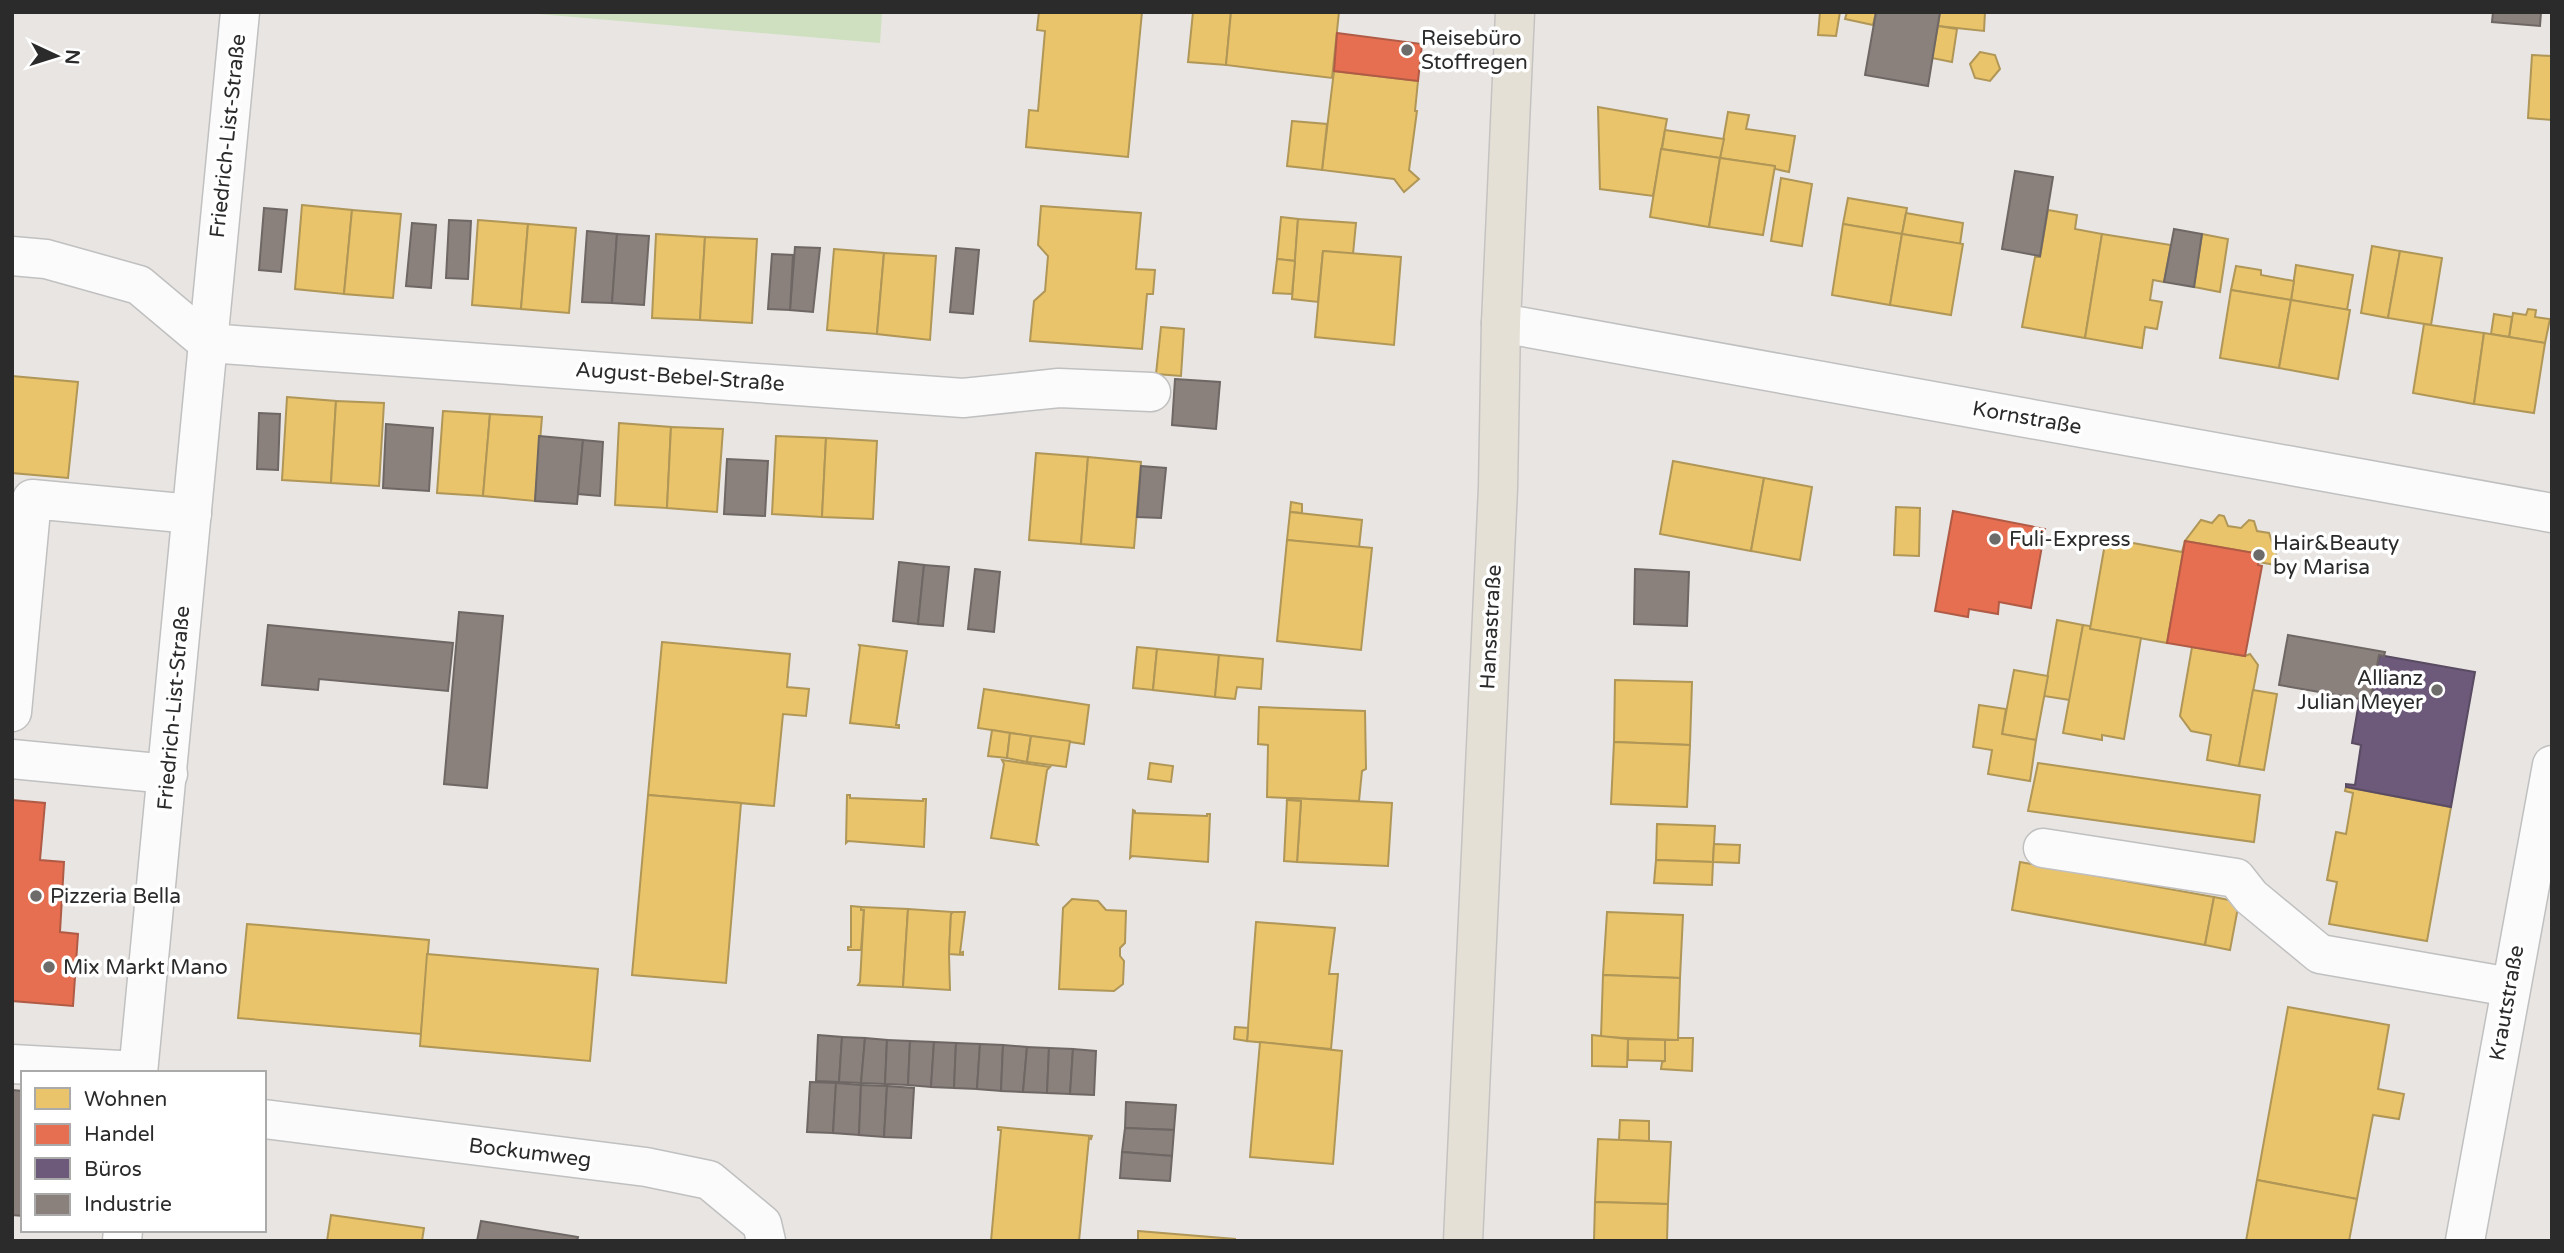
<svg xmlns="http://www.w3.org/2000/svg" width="2564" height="1253" viewBox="0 0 2564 1253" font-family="'Varela Round',sans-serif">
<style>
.green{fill:#cee0bf}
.homes{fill:#e9c46a;stroke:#b09657;stroke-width:2}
.shops{fill:#e76f51;stroke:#af5b46;stroke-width:2}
.offices{fill:#6d597a;stroke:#594b62;stroke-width:2}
.industry{fill:#8a817c;stroke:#6e6764;stroke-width:2}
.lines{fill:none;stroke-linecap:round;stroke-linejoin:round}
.minor-casing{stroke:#c1c0c0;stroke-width:41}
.major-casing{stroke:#c5c3c2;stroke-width:41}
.minor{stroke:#fcfbfb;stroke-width:38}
.major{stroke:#e5e0d6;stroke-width:38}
.poi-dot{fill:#6d6c6b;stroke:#fff;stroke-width:2.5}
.labels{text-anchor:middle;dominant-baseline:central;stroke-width:7;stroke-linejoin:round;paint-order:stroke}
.poi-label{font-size:21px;fill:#2b2b2b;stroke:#fff;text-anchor:start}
.street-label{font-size:21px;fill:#2b2b2b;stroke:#fff}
</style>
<rect width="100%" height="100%" fill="#e8e5e2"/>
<polygon class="green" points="515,12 882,12 880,43"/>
<g class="homes">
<polygon points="1039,12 1142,12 1128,157 1026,147 1029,110 1038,111 1045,31 1037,30"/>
<polygon points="1193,12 1231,12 1226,65 1188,62"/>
<polygon points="1231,12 1339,12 1332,78 1226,65"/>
<polygon points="1820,12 1840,12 1836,36 1818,35"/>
<polygon points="1847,12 1876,12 1873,25 1845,19"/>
<polygon points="1940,12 1985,12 1984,31 1938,26"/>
<polygon points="1938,26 1957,29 1952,62 1932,58"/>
<polygon points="1980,52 1995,55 2000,69 1990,81 1975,78 1970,64"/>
<polygon points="2532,55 2552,56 2552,120 2528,118"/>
<polygon points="1334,71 1418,81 1415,111 1417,111 1409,170 1419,179 1404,192 1394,179 1322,170"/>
<polygon points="1598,107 1667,119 1653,196 1600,189"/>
<polygon points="1728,112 1749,115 1746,129 1795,136 1789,172 1775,169 1775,166 1720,158"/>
<polygon points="1292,121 1327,124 1322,170 1287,166"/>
<polygon points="1665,130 1724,139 1720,158 1662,149"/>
<polygon points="1661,149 1720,158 1709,227 1650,217"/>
<polygon points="1720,158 1775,166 1763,235 1709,227"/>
<polygon points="1781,178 1812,184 1802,246 1771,241"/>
<polygon points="1848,198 1907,208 1902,234 1843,224"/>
<polygon points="302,205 352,210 344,294 295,289"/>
<polygon points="1041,206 1141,213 1136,269 1155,270 1153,294 1147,294 1142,349 1030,341 1034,301 1045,291 1048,256 1038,245"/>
<polygon points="352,210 401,214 393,298 344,294"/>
<polygon points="2048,210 2077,215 2075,229 2102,234 2085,338 2022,327 2035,257 2040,257"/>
<polygon points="1906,213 1963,223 1960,244 1902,234"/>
<polygon points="1281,217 1298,219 1295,261 1277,259"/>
<polygon points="1298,219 1356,223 1353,254 1323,251 1318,302 1292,299"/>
<polygon points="478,220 528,224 521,309 472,305"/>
<polygon points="528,224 576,228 569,313 521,309"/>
<polygon points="1843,224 1902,234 1890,305 1832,295"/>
<polygon points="656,234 705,237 700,320 652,318"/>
<polygon points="1902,234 1963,244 1951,315 1890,305"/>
<polygon points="2102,234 2171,245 2164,282 2153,280 2150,300 2162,302 2157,329 2145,327 2142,348 2085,338"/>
<polygon points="2202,234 2228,239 2220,292 2194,287"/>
<polygon points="705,237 757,239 752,323 700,320"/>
<polygon points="2372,246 2400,251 2388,318 2361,313"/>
<polygon points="834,249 884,253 877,334 827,330"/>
<polygon points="1323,251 1401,257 1394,345 1315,337"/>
<polygon points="2400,251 2442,258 2431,325 2388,318"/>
<polygon points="884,253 936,256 930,340 877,334"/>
<polygon points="1277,259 1295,261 1292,294 1273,293"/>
<polygon points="2296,265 2353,275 2347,310 2291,300"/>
<polygon points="2236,266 2261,270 2261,275 2294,281 2291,300 2231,290"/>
<polygon points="2231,290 2291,300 2279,368 2220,358"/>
<polygon points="2291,300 2350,310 2338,379 2279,368"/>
<polygon points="2528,309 2536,310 2535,317 2550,319 2545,343 2509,337 2513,313 2526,315"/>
<polygon points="2494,314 2512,317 2509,337 2491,334"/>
<polygon points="2424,324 2484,333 2474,404 2413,393"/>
<polygon points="1161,327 1184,329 1181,376 1156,374"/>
<polygon points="2484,333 2545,343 2534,413 2474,404"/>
<polygon points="12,376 78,382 68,478 12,473"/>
<polygon points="287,397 336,401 331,483 282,480"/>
<polygon points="336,401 384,403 379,486 331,483"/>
<polygon points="443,411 490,414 483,496 437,493"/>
<polygon points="490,414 542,417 535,501 483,496"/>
<polygon points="619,423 671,427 667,508 615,505"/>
<polygon points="671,427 723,429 717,512 667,508"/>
<polygon points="776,436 826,438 822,517 772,514"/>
<polygon points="826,438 877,441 873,519 822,517"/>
<polygon points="1036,453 1088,457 1081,544 1029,540"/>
<polygon points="1088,457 1141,462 1134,548 1081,544"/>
<polygon points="1673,461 1764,478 1751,551 1660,534"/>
<polygon points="1764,478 1812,487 1800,560 1751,551"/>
<polygon points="1291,502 1302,504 1302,513 1290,512"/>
<polygon points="1896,507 1920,508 1919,556 1894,555"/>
<polygon points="1290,512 1362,520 1359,548 1287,540"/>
<polygon points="2219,515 2224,516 2228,526 2241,528 2249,520 2254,521 2257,531 2269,533 2277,557 2276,565 2258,562 2260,554 2185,541 2201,520 2212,523"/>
<polygon points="2106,538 2182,552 2185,541 2167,643 2090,629"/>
<polygon points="1287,540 1372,548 1361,650 1277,641"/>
<polygon points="2057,620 2083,625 2070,700 2044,696"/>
<polygon points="2083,625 2090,626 2090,629 2141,638 2124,739 2102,735 2102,740 2063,733"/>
<polygon points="662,642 790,654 787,687 809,689 806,716 783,714 774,806 648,795"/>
<polygon points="859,645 907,651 896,725 899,725 899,728 850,723 860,647"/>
<polygon points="1137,647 1157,649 1153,690 1133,688"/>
<polygon points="2192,647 2245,656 2250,654 2258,665 2239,766 2207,760 2211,735 2191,731 2180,716"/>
<polygon points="1157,649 1219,655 1215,697 1153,690"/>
<polygon points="1219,655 1263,659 1261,689 1237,687 1235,699 1215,697"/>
<polygon points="2014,670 2048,676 2036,740 2002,734"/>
<polygon points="1615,680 1692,682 1690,745 1614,742"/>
<polygon points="984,689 1089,705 1084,744 978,728"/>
<polygon points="2253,690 2277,694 2264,770 2239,766"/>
<polygon points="1979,705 2006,709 2002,734 2036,740 2030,781 1988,774 1992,750 1973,747"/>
<polygon points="1259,707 1365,711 1366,769 1362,771 1359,801 1267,797 1268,745 1258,744"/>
<polygon points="992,730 1010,733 1007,758 988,756"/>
<polygon points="1010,733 1031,736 1027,762 1007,758"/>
<polygon points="1031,736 1070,741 1066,767 1027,762"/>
<polygon points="1614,742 1690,745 1687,807 1611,804"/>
<polygon points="1002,760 1050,767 1047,770 1036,842 1038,845 991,838 1004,764"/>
<polygon points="1150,763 1173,766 1171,782 1148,779"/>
<polygon points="2038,763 2260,795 2254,842 2028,811"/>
<polygon points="2346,787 2451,807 2427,941 2329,924 2337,882 2327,880 2336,832 2346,834 2353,793 2345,791"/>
<polygon points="648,795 741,803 726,983 632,975"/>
<polygon points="847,795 850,795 850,798 923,801 923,799 926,799 924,847 848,841 846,843"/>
<polygon points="1288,798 1392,803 1388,866 1297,862 1301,801 1287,800"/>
<polygon points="1287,800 1301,801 1297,862 1284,861"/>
<polygon points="1133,810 1135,811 1135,813 1207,816 1207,814 1210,814 1208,862 1132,856 1130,858"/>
<polygon points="1657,824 1715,826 1713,862 1656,860"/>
<polygon points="1714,844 1740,845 1739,863 1713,862"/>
<polygon points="1656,860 1713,862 1712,885 1654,883"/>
<polygon points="2020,862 2214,897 2205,945 2012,910"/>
<polygon points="2214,897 2239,902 2230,950 2205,945"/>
<polygon points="1072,899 1098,901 1106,910 1126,911 1125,943 1120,948 1120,956 1124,961 1123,984 1114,991 1059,989 1063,908"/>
<polygon points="851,906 861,907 861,910 864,910 861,950 848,950 848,947 851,947"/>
<polygon points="861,907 908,909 903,987 858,985 860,982 864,910 861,910"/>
<polygon points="908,909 953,912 951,914 949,954 950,990 903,987"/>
<polygon points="953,912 965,912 960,953 963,952 963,955 949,954 951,914"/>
<polygon points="1607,912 1683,915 1680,978 1603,975"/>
<polygon points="1256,922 1335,928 1329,974 1338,974 1331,1049 1247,1041"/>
<polygon points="247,924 429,940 421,1034 238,1018"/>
<polygon points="427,954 598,969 590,1061 420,1046"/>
<polygon points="1603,975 1680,978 1678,1040 1601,1037"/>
<polygon points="2288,1007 2389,1025 2378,1089 2404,1094 2399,1119 2373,1115 2357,1199 2257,1180"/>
<polygon points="1235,1027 1248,1028 1247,1041 1234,1039"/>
<polygon points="1592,1035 1628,1039 1627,1067 1592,1066"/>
<polygon points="1678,1038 1693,1038 1692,1071 1661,1069 1662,1062 1665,1061 1665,1040 1678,1040"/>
<polygon points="1628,1039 1665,1040 1665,1061 1628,1060"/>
<polygon points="1260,1042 1342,1051 1333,1164 1250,1157"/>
<polygon points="1620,1120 1649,1121 1649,1141 1619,1140"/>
<polygon points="998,1127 1092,1136 1091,1139 1089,1138 1079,1241 991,1241 1001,1130 998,1130"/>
<polygon points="1598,1139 1671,1142 1668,1204 1595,1202"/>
<polygon points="2257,1180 2357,1199 2349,1241 2246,1241"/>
<polygon points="1595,1202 1668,1204 1667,1241 1594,1241"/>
<polygon points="331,1215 424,1228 422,1241 327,1241"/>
<polygon points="1138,1231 1235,1239 1235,1241 1138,1241"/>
</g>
<g class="shops">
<polygon points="1337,33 1422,44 1418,81 1334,71"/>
<polygon points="1953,511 2045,529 2031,608 1999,602 1998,614 1969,609 1968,617 1935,611"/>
<polygon points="2185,541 2260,554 2258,565 2262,566 2245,656 2167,643"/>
<polygon points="12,800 45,803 40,860 64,862 60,932 78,934 73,1006 12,1001"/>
</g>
<polygon class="offices" points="2379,655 2475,672 2451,807 2346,787 2346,784 2355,785 2361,745 2352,743 2360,696 2371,698"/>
<g class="industry">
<polygon points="1876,12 1940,12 1928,86 1865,75"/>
<polygon points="2493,12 2541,12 2540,26 2492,22"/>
<polygon points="2015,171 2053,177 2040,256 2002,249"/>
<polygon points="264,208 287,210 281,272 259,270"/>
<polygon points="449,220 471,221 468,279 446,278"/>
<polygon points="412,223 436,225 431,288 406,286"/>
<polygon points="2174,229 2202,234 2194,287 2164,282"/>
<polygon points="587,231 617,234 612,303 582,302"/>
<polygon points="617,234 649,236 644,305 612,303"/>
<polygon points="795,247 820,248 813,312 790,310"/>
<polygon points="956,248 979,250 973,314 950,312"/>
<polygon points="772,254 793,255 790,310 768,309"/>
<polygon points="1175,379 1220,382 1216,429 1172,425"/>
<polygon points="259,413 280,414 278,470 257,469"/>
<polygon points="386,424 433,428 429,491 383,488"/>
<polygon points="539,436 583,440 577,504 535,501"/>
<polygon points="583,440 603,442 600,496 578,494"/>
<polygon points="727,459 768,461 765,516 724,514"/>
<polygon points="1141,466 1166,468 1161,518 1137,517"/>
<polygon points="899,562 924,565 918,624 893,621"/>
<polygon points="924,565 949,567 943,626 918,624"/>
<polygon points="975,569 1000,572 994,632 968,629"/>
<polygon points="1635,569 1689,572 1687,626 1634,624"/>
<polygon points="459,612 503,616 487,788 444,784"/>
<polygon points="268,625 453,643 448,691 319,679 318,690 262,685"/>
<polygon points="2288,635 2385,652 2384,656 2379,655 2371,698 2360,696 2360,699 2279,685"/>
<polygon points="818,1035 842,1037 839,1082 816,1081"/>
<polygon points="842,1037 865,1038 861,1083 839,1082"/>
<polygon points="865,1038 887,1040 885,1084 861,1083"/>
<polygon points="887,1040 910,1041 908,1085 885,1084"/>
<polygon points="910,1041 934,1042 931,1087 908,1085"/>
<polygon points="934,1042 956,1043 954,1088 931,1087"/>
<polygon points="956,1043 980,1044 977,1089 954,1088"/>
<polygon points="980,1044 1003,1045 1001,1091 977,1089"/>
<polygon points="1003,1045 1027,1047 1023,1092 1001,1091"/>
<polygon points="1027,1047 1049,1048 1047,1093 1023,1092"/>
<polygon points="1049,1048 1073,1049 1070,1094 1047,1093"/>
<polygon points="1073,1049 1096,1051 1094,1095 1070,1094"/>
<polygon points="810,1082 836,1083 833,1133 807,1132"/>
<polygon points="836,1083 861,1085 859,1135 833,1133"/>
<polygon points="861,1085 887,1086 884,1137 859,1135"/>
<polygon points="887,1086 914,1088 911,1138 884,1137"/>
<polygon points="12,1090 23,1091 23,1216 12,1215"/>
<polygon points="1126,1102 1176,1105 1174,1130 1125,1128"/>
<polygon points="1125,1128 1174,1130 1172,1156 1122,1152"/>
<polygon points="1122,1152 1172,1156 1170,1181 1120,1178"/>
<polygon points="481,1221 578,1237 577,1241 477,1241"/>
</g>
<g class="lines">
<g class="minor-casing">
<g id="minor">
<polyline points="240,12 208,343 963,398 1059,388 1151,392"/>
<polyline points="12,256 46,259 139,285 208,343 138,1073"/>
<polyline points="1501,323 2552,513"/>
<polyline points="12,712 32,499 192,514"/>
<polyline points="12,759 168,774"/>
<polyline points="2043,848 2236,878 2251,897 2320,954 2510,987"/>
<polyline points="12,1064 138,1071"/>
<polyline points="264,1119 646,1167 709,1180 762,1224 766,1241"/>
<polyline points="122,1241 123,1230"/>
<polyline points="2465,1241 2552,765"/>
</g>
</g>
<g class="major-casing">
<polyline id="major" points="1463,1241 1498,488 1501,323 1515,12"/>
</g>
<use href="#minor" class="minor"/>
<use href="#major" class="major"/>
</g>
<g class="poi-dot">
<circle cx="1407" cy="50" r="7"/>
<circle cx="1995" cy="539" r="7"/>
<circle cx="2259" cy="555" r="7"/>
<circle cx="2437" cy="690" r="7"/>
<circle cx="36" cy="896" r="7"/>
<circle cx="49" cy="967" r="7"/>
</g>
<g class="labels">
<g class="poi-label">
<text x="1421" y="38">Reisebüro<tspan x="1421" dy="24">Stoffregen</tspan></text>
<text x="2009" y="539">Fuli-Express</text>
<text x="2273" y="543">Hair&amp;Beauty<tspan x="2273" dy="24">by Marisa</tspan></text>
<text x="2423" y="678" text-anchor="end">Allianz<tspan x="2423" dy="24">Julian Meyer</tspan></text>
<text x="50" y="896">Pizzeria Bella</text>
<text x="63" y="967">Mix Markt Mano</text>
</g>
<g class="street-label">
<text transform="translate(228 136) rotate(-84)">Friedrich-List-Straße</text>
<text transform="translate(680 377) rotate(4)">August-Bebel-Straße</text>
<text transform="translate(2027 418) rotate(10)">Kornstraße</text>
<text transform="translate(1491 627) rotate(-87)">Hansastraße</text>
<text transform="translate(174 708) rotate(-85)">Friedrich-List-Straße</text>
<text transform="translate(2507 1003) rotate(-80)">Krautstraße</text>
<text transform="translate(530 1153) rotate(7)">Bockumweg</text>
</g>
</g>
<rect width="2564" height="1253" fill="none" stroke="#2b2b2b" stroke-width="28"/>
<rect x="21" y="1071" width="245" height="161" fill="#ffffff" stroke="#aaaaaa" stroke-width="2"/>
<rect x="35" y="1088" width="35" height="21" fill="#e9c46a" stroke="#aaaaaa" stroke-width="2"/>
<text x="84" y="1106" font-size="21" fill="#2b2b2b">Wohnen</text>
<rect x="35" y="1124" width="35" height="21" fill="#e76f51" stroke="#aaaaaa" stroke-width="2"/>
<text x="84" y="1141" font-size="21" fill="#2b2b2b">Handel</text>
<rect x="35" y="1158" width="35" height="21" fill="#6d597a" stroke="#aaaaaa" stroke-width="2"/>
<text x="84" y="1176" font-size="21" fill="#2b2b2b">Büros</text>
<rect x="35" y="1194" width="35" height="21" fill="#8a817c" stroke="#aaaaaa" stroke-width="2"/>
<text x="84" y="1211" font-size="21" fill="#2b2b2b">Industrie</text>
<g transform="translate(56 56) rotate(94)" stroke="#ffffff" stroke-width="5" paint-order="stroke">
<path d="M0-5L12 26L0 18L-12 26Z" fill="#2b2b2b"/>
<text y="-10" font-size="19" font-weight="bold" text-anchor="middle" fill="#2b2b2b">N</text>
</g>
</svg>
